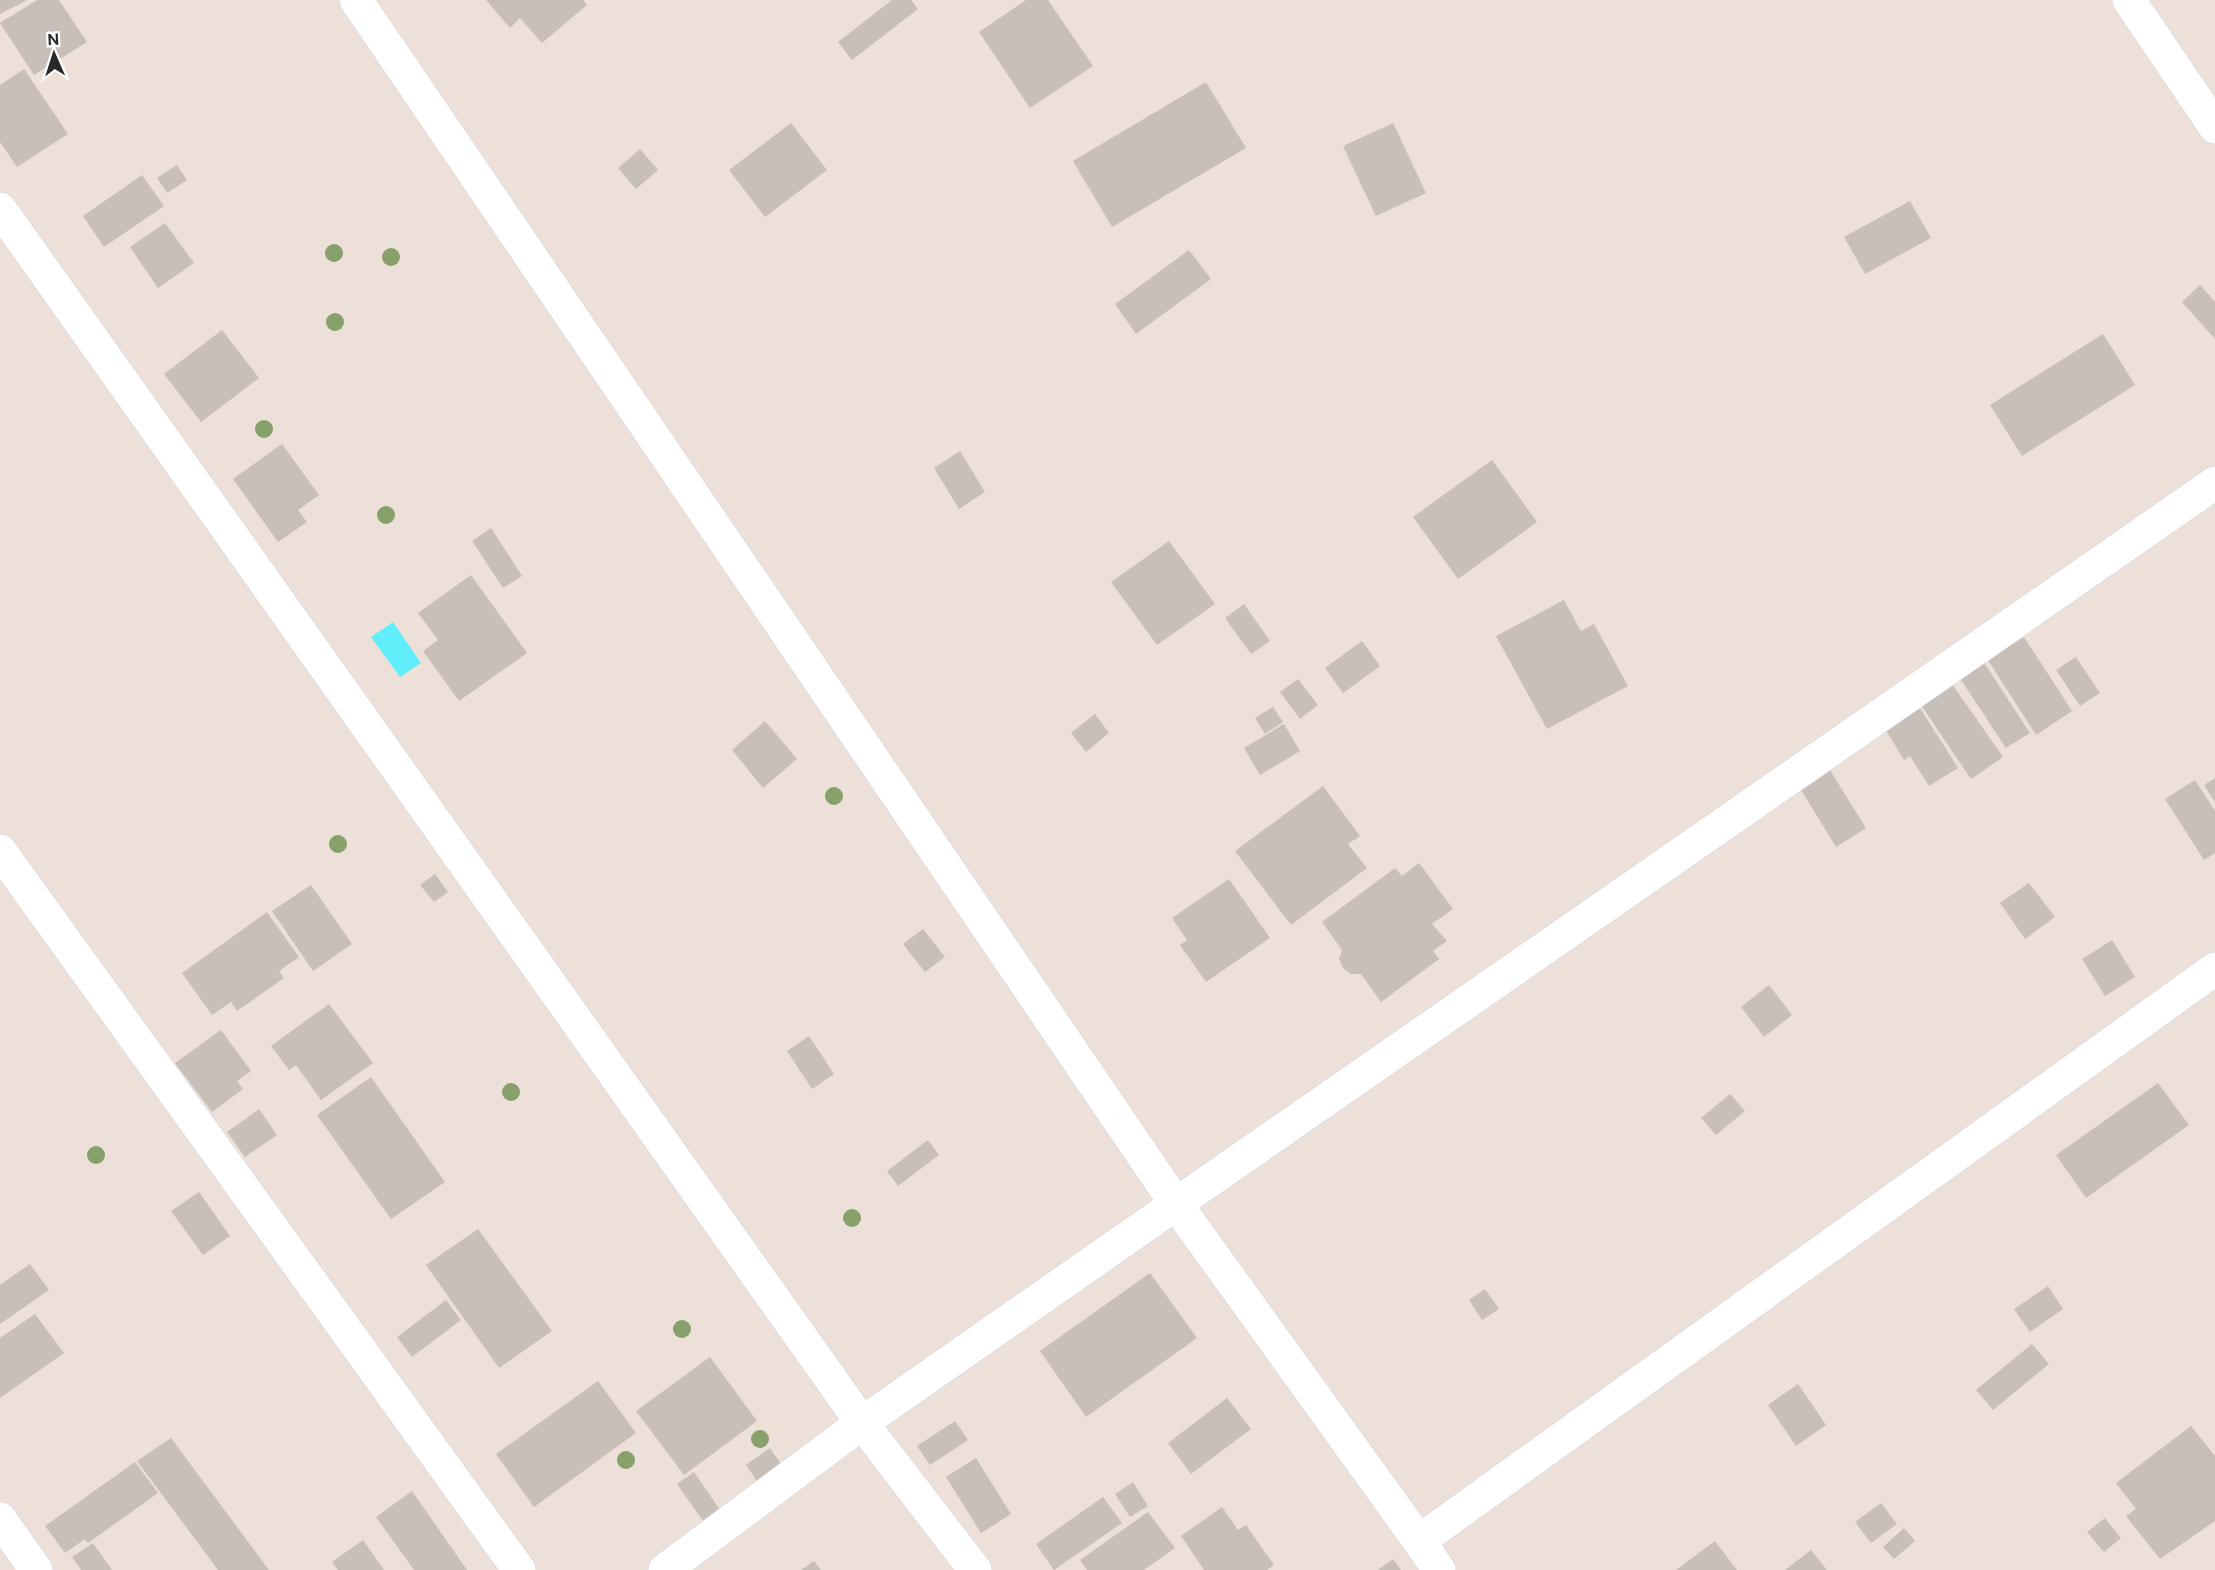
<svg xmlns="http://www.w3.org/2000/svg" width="2215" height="1570" viewBox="0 0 2215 1570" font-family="'DM Sans',sans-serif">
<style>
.water{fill:#60eefa}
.building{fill:#c7bfb8}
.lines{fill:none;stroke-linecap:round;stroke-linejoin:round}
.street-casing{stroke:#ced6e3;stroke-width:34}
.street{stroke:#fff;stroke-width:33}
.tree{fill:#88a06b}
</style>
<rect width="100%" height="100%" fill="#ede0d8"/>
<polygon class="water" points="393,622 421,663 400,677 371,637"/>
<g class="building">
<polygon points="0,0 27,0 0,14"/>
<polygon points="37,0 59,0 87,42 34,75 0,23"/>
<polygon points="486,0 583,0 587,5 542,43 520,18 510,28"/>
<polygon points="892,0 911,0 918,9 852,60 838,42"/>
<polygon points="1026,0 1048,0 1093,66 1030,108 979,32"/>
<polygon points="24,69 68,134 17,167 0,142 0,85"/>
<polygon points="1206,82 1246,148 1112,227 1073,161"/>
<polygon points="791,123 827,170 765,217 729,170"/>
<polygon points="1393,123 1426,193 1376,216 1343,146"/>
<polygon points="640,149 658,170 636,189 618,168"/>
<polygon points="177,165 187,180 167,193 157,178"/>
<polygon points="142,175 164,206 104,247 83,216"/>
<polygon points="1910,201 1931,238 1865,274 1844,237"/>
<polygon points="165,223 194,263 158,288 130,247"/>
<polygon points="1189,250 1211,279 1136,334 1115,304"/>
<polygon points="2200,285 2215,302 2215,339 2182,302"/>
<polygon points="222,330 259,378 201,422 164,374"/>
<polygon points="2103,334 2135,385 2022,456 1990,405"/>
<polygon points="282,444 319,495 298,510 307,522 278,542 233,479"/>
<polygon points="960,451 985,492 959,509 934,468"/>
<polygon points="1492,460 1537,522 1458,579 1413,517"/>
<polygon points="491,528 522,576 503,588 472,541"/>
<polygon points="1169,541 1215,604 1157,645 1111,582"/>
<polygon points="471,575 527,653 459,701 423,651 438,640 418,613"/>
<polygon points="1564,600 1581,631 1594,624 1628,686 1547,729 1496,636"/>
<polygon points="1244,604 1270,641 1251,654 1225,618"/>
<polygon points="2024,637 2072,711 2036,735 1988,660"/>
<polygon points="1362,641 1380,666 1343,693 1325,668"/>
<polygon points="2076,657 2100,693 2080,706 2056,670"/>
<polygon points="1983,661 2030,733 2006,748 1959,677"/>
<polygon points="1298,679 1318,705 1300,719 1280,692"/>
<polygon points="1952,684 2003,757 1971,779 1921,705"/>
<polygon points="1273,707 1283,722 1265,734 1255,718"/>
<polygon points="1920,708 1958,768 1929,786 1910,756 1904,760 1885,729"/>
<polygon points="1095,714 1109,733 1086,752 1071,733"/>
<polygon points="765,721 797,759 763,788 732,750"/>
<polygon points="1284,724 1300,751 1260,775 1244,748"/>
<polygon points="1828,767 1866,828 1836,847 1798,785"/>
<polygon points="2215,778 2215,802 2204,785"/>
<polygon points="2195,780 2215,811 2215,853 2204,860 2165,799"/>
<polygon points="1323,786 1360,836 1348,844 1367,868 1291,925 1235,851"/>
<polygon points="1419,863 1453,909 1432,924 1447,941 1433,951 1439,959 1381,1002 1361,974 1351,974 1343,968 1339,959 1342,950 1322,922 1395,868 1402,876"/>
<polygon points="435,874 448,892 434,902 420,885"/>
<polygon points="1229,879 1270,938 1206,982 1180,945 1187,940 1172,918"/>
<polygon points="2029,883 2055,917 2025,939 2000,903"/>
<polygon points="311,885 352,944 313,971 272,911"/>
<polygon points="267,912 299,957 279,971 284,978 237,1011 231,1002 212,1015 182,973"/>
<polygon points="923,929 945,957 925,972 903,944"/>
<polygon points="2112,940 2135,977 2105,996 2082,959"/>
<polygon points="1769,985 1792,1015 1764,1037 1741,1007"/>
<polygon points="329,1004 373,1063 321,1100 296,1065 289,1070 271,1046"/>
<polygon points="221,1030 251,1071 237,1081 243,1089 212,1112 175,1063"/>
<polygon points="809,1036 834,1074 812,1089 787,1051"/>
<polygon points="371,1077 445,1182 391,1219 317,1115"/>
<polygon points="2158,1083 2189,1125 2086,1198 2056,1155"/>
<polygon points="1730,1094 1745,1111 1716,1135 1701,1118"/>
<polygon points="259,1109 277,1135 245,1157 227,1132"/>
<polygon points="928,1140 939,1155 898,1186 887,1171"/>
<polygon points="199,1192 230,1236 203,1255 171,1211"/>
<polygon points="478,1229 552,1331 499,1368 426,1265"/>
<polygon points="30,1264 49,1290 0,1324 0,1285"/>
<polygon points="1150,1273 1197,1338 1086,1417 1040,1351"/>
<polygon points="2048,1286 2063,1309 2030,1332 2014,1309"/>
<polygon points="1485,1289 1499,1309 1482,1320 1469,1300"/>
<polygon points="446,1300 461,1320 412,1357 397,1337"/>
<polygon points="35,1314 64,1353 0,1398 0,1338"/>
<polygon points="2032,1344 2049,1364 1993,1410 1976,1390"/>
<polygon points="710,1357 757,1421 684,1475 636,1411"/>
<polygon points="598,1381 636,1433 534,1507 496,1454"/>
<polygon points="1798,1384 1826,1425 1796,1446 1768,1405"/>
<polygon points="1227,1398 1251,1429 1191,1474 1168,1443"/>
<polygon points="955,1421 968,1440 930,1465 917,1446"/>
<polygon points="2191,1426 2215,1456 2215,1521 2160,1559 2126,1516 2136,1509 2116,1483"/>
<polygon points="171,1438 269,1570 218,1570 137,1461"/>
<polygon points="770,1448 781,1464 757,1481 746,1465"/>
<polygon points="976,1458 1011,1514 981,1533 946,1477"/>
<polygon points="135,1462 158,1493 88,1543 85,1539 65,1553 45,1526"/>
<polygon points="694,1472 720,1510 703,1521 677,1484"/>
<polygon points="1133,1482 1148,1506 1130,1517 1115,1494"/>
<polygon points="412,1491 467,1570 414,1570 376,1517"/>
<polygon points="1103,1497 1122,1523 1054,1570 1036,1544"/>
<polygon points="1881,1503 1897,1524 1871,1543 1855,1522"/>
<polygon points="1222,1507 1238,1530 1246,1525 1274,1565 1267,1570 1204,1570 1181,1536"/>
<polygon points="1148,1512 1175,1548 1144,1570 1087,1570 1080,1560"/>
<polygon points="2105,1518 2121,1538 2104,1552 2087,1532"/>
<polygon points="1904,1528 1915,1541 1894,1559 1883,1547"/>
<polygon points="363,1540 384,1570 338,1570 332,1562"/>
<polygon points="1715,1541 1737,1570 1676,1570"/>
<polygon points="93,1543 112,1570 81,1570 72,1557"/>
<polygon points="1811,1550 1827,1570 1785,1570"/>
<polygon points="1393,1559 1401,1570 1378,1570"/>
<polygon points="814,1561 821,1570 801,1570"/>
</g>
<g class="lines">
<g class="street-casing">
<g id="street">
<polyline points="356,0 1176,1204 2215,483"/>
<polyline points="2129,0 2215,127"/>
<polyline points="0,209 862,1423 975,1570"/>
<polyline points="0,851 519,1570"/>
<polyline points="0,1519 36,1570"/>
<polyline points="1419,1541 1439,1570"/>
<polyline points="665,1570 862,1423 1176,1204 1419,1541 2215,969"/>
</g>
</g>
<use href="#street" class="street"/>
</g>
<g class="tree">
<circle cx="334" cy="253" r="9"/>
<circle cx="391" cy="257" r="9"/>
<circle cx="335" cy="322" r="9"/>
<circle cx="264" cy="429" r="9"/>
<circle cx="386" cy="515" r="9"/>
<circle cx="834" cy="796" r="9"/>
<circle cx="338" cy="844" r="9"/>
<circle cx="511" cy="1092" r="9"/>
<circle cx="96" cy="1155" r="9"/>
<circle cx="852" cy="1218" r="9"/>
<circle cx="682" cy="1329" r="9"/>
<circle cx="760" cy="1439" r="9"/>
<circle cx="626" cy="1460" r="9"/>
</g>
<g transform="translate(54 54) rotate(357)" stroke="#ffffff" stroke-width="4.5" paint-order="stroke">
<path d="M0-4.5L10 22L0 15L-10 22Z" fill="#292929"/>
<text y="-9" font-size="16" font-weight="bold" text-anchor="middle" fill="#292929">N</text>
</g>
</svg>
